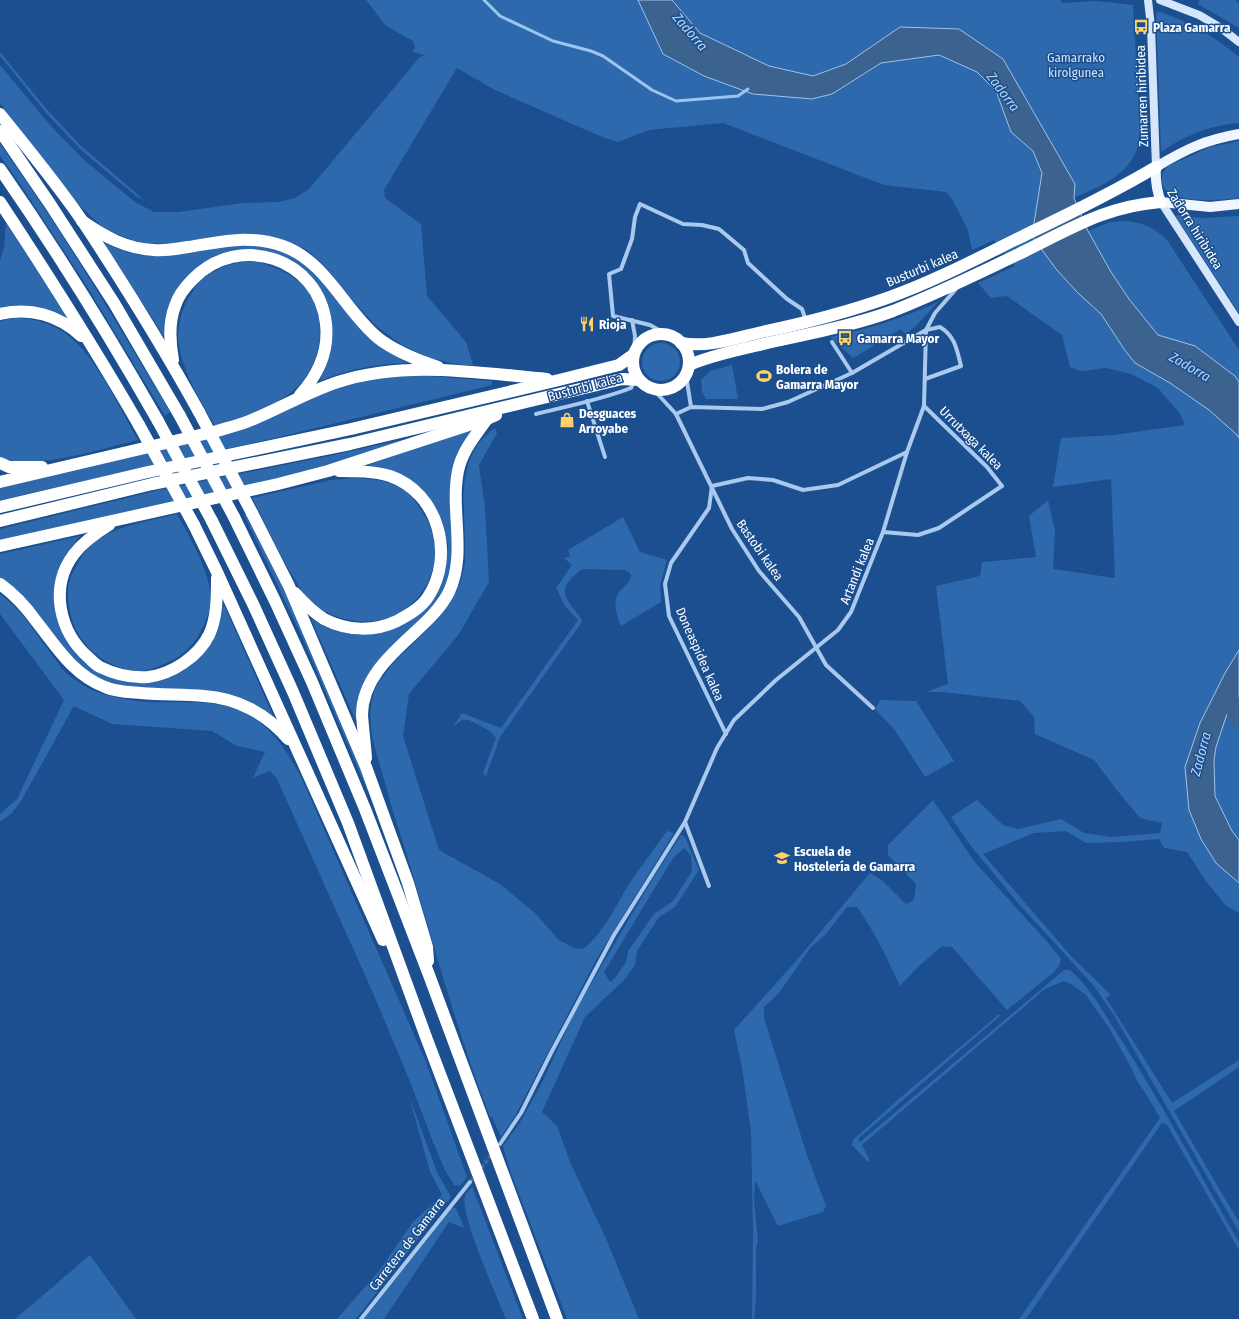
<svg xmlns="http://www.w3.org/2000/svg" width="1239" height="1319" viewBox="0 0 1239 1319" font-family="'Fira Sans Condensed',sans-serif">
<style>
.green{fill:#2e69ad;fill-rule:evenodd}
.water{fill:#3c6290;stroke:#9cc4f0}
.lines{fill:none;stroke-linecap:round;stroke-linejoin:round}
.stream{stroke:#9cc4f0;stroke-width:3}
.river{stroke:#3c6290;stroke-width:18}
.street-tunnel{stroke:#3d69a0;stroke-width:4;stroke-dasharray:4 2;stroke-linecap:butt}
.street{stroke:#a9c9ee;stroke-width:4}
.secondary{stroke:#d6e6fa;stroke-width:8}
.primary{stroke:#f0f6ff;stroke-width:10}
.highway{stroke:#fff;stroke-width:12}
.highway-bridge{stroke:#fff;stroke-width:12}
.labels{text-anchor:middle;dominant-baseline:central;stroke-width:3;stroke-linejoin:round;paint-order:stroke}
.poi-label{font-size:13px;font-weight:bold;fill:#fff;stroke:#1b4f8f;text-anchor:start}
.park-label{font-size:13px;fill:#cfe3fa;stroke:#1b4f8f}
.street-label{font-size:13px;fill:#fff;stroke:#1b4f8f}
.water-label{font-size:14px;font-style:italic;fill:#b5d3f5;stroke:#1b4f8f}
</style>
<rect width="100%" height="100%" fill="#1b4f8f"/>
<g class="green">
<polygon points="366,0 638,0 663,54 704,76 753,94 832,94 881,63 939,55 977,72 996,91 1011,132 1033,151 1042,173 1032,236 1056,269 1078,293 1101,314 1124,349 1135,363 1170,383 1209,410 1237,434 1239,438 1239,650 1225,673 1200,723 1185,767 1201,839 1216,863 1239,883 1239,913 1225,905 1206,881 1187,852 1164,848 1159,839 1123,842 1086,843 1066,831 1034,833 983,854 1072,957 1111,995 1106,998 1172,1103 1239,1060 1239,1067 1174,1111 1231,1209 1239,1221 1239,1232 1115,1017 1094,986 1018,903 970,845 951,817 977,800 1003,825 1018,829 1061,819 1084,833 1112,837 1160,833 1162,823 1140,818 1116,789 1094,760 1035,734 1034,717 1020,701 943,692 926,692 948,684 936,586 980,576 982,562 1036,557 1029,516 1048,500 1055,531 1053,569 1115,578 1111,479 1053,487 1061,438 1113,435 1185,425 1180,414 1158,388 1131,374 1106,368 1081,371 1070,367 1062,335 1007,296 991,298 978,283 1015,266 994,240 972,250 968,230 952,199 946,192 884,185 723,123 649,130 618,142 602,137 495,90 457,68 384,190 385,198 421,224 427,296 466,342 473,365 461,365 430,358 402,345 376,326 352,300 326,267 307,250 284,240 262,235 230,235 167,244 139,243 105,229 73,200 0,103 0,65 50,125 83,159 135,202 154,212 178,212 243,203 279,202 295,198 309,189 419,58 424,55 413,52 415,47 413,41 386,26"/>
<path d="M672,0H1061V3L1096,1L1133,5L1140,127C1139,133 1140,140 1138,146C1129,176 1100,186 1074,198L1075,184L1003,59L900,27L846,64L813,76L769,66L700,33Z"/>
<polygon points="1200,0 1235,0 1239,3 1239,28 1198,4"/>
<path d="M1157,11C1188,21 1214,36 1239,57V123C1210,125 1184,136 1161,152L1156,15Z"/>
<polygon points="0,52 44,106 79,144 144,200 137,197 80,149 48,115 0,56"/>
<path d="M1239,141V198C1222,200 1166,205 1162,183C1161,176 1163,171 1168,166L1210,147Z"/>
<path d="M0,144C62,230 116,321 170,412L165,416L86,285L20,184L0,156Z"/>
<polygon points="1175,215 1203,218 1239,216 1239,313"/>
<path d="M1129,221C1146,224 1154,228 1167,240L1239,350V382L1235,376L1195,346L1158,335L1129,299L1111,272L1088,231L1110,222Z"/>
<path d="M6,223L67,317C50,311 18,301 0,308V261L4,247Z"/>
<path d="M104,243C118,249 133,255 149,256C197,258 251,230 297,258C302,261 307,266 311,269L398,357L407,363C377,364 348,369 320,381C324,369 330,356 332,343C336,318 324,285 302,271C295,266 279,264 270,262C258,259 243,253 231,252C225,252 217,256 211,259C190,270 168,295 165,320C164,326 165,332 165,338Z"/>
<path d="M256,261C274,267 292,273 304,287C308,292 314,299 316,305C318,309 318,315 319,320C323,347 314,373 293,391C271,409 241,417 215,426C201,402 186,378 180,351C175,330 181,308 193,291C195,288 197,283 200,281C209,273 221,267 232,264C239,262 248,262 256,261Z"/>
<path d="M938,302L915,327L905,334L901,329L853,358L830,337C868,329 904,318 938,302Z"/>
<path d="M13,318C63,318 86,348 109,388C119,405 128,423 138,440C104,448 31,472 0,457V321Z"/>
<circle cx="661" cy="362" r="19"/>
<polygon points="732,365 738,399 706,399 702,392 701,380 710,371"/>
<polygon points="416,375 492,381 492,385 275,438 0,500 0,488 224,434 279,414 306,400 331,390 380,377"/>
<polygon points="472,428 458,453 452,473 453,547 449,582 439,600 361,697 356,721 311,619 338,631 357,635 374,633 436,593 444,574 448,546 443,523 435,506 423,493 392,471 368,465"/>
<path d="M495,428L497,433L479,465L485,508L489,582L459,634L409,694L403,736L439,850L500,884L535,913L559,940L574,948L583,949C605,932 616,904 631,881C643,864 655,847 667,831L674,833L596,960L515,1116L501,1137L492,1117H490C482,1095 473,1073 466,1050C445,988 428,925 409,862C401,836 392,810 385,783C377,754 365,725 373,695C376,684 385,674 391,666C418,635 454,614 463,572C466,562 465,552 465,542C464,500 456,455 495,428Z"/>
<polygon points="401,440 402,442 283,479 0,541 0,529 159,490 324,457"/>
<path d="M355,478C370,479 386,480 399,487C409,492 416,502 422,511C458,565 413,633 350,620C333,617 317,609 306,596C301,591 298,584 294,578C278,553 266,525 252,498L331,480Z"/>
<path d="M177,514C190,538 209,570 211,597C211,608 207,619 202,629C195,643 185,654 171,661C159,667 141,674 128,670C95,661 74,639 69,606C68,597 67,587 70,579C71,574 75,570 77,565C82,555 88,546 97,540C122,524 150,521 177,514Z"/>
<polygon points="247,514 306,635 370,789 367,790 302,637 244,515"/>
<path d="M623,517L640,552L667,560L660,585L661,602L621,626C617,616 612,602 619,592C625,585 631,583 631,574L625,570L582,569C555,590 564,596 581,618L582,622L500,737L486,776L483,773L496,738L490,731L469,720H462L453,727L462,713L501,728L578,620L565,606L556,588L572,565L564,558L570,556L568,550Z"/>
<path d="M80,536C72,546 63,557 59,569C48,603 58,643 88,665C92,667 97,669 101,671C122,682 137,685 159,680C170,677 184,672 192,664C195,659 198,653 201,648C209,634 218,620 224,605L274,718L249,702L111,685C95,676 79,667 66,653C43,628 31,597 0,578V554Z"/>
<path d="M0,594C21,609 34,631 49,651C55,658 60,667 66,673C72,678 80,683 86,687C101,695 119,698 136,701C160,704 184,701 208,703C259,708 280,738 302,779L426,1062L467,1177L460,1186L454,1185L445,1170L433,1142L411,1084L373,993L277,779L270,771L253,778L265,752L237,746L212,731L112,724L74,706L20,803L12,813L0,822V814L17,799L64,700L0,614Z"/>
<polygon points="1239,697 1239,840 1232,831 1215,796 1214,760 1216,747 1228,711"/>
<polygon points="880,700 916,701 954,761 925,777 894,729 875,709"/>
<path d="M933,800L974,861L1050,945L1061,959L1059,966L1053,973L1007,1010L952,947L942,946L917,968L900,986C888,960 874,930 857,907H847L825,935L811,947L779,993L764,1007V1018L806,1152L826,1206L823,1212L778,1226L755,1180L754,1200L758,1242L756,1248V1299L754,1319H752L753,1230L751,1132L742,1068L734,1030L796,961L870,873L882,880L906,904L914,900L916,884L888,855V845Z"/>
<path d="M681,835L685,837L699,870L675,907L659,917L637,951L635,965L624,980L585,1017L542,1112L557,1126L570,1162L607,1241L639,1319H567L510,1171L503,1146L519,1124L542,1083L575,1011L653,878ZM684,848L691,855L692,871L673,901L654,914L628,951L626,962L615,978L610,982L604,972L673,858Z"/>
<path d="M1064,970H1070C1092,989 1106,1017 1122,1041C1163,1106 1200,1175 1239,1242V1250L1167,1125L1162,1123L1072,1252L1026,1319H1019L1160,1118L1146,1094L1137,1081L1132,1069L1109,1028L1086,995L1071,984L1064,981L1045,989L862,1145L870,1161L868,1162L852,1145L853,1140L901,1097L998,1015H1001L858,1139L860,1142Z"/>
<polygon points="409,1096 437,1172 451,1197 356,1319 337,1319 379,1271 413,1222 442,1195 430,1172"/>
<path d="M472,1186L523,1319H506C498,1299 459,1213 465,1196C466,1193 470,1189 472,1186Z"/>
<polygon points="452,1208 456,1208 464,1228 449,1222 384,1319 364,1319"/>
<polygon points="90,1255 136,1319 15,1319"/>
</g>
<g class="water">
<polygon points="638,0 672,0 700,33 769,66 813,76 846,64 900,27 959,29 1003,59 1075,184 1074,198 1088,231 1111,272 1129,299 1158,335 1195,346 1235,376 1239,382 1239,438 1236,434 1209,410 1170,383 1135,363 1124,349 1101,314 1078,293 1056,269 1032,236 1042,173 1033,151 1011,132 996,91 977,72 939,55 881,63 832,94 812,99 753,94 704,76 663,54"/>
<polygon points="1239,650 1239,697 1228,711 1216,747 1214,760 1215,796 1232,831 1239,840 1239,883 1216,863 1201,839 1189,810 1185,767 1200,723 1225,673"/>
</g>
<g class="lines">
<polyline class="stream" points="484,0 500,16 553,41 591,51 603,56 652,90 676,101 738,96 748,89"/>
<polyline class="river" points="1227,694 1239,719"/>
<polyline class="street-tunnel" points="470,1182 493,1153"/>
<g class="street">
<polyline points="632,320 635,336 634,352"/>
<polyline points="666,334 650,325 613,316 609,274 621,269 632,239 635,217 640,204 683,224 702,225 719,229 744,250 748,263 787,299 802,309 806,321"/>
<polyline points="832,342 852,373"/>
<polyline points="686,375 691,407"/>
<polyline points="652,388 676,414 732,529 759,571 799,617 826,665 873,708"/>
<polyline points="587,401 605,457"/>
<path d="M536,414C568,406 600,400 631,388L634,381"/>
<path d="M676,414L691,407L762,409L788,402L852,373L926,330L940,327C955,336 957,350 961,366L925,379"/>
<polyline points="712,486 709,508 671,563 665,584 669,616 726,734"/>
<polyline points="712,486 748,478 773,480 803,490 838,485 907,452"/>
<polyline points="883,532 918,535 939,528 1002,486 987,467 924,406"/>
<polyline points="685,822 709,886"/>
<polyline points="500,1144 521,1113 551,1053 614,935 685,822 717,748 734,720 776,680 838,630 851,612 883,532 907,452 924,406 926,330 935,313 956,289"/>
<polyline points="361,1319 470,1182"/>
</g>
<g class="secondary">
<polyline points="1148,0 1151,27 1156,167"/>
<polyline points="1160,0 1199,15 1221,28 1239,42"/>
<polyline points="1161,202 1239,322"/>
</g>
<path class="primary" d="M1239,134C1205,140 1186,149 1156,167C1155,180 1156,189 1161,202L1210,207L1239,204"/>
<g class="highway">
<path d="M0,114C28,149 58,185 83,222C124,284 163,347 199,412"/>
<polyline points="0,131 50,204 114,303 180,416"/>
<path d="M0,169C57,251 109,335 158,421"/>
<path d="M0,202C48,275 95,349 139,425"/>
<path d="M82,221C105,237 127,249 154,250C165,251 177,249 188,247C222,242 249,234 283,246C327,262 344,310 378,338C396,352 417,360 438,367"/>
<path d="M0,314C30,307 59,315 81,336"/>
<circle cx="661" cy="362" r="28"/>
<path d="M681,343C708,348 735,338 762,332C805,323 848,312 890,297C937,280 982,256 1027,234C1071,213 1114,192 1156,167"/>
<path d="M173,360C170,343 168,324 175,306C178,296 185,287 193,279C239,232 319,258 326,324C329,351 318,375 300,395"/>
<path d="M689,365C710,356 733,351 755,346C801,335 849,327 893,311C939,293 982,272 1025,251C1072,228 1107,206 1161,202"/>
<polyline points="0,463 9,467 42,467"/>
<path d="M0,482L217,431C227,428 239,425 249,421C279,409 307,392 338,382C405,360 479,373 547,379"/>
<polyline points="0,507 148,472 351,429 559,380 619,365 633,355"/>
<polyline points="252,513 289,586 366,767 408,883 427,947 428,961"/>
<polyline points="234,517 275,601 312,682 365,809 429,975 557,1319"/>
<polyline points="0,521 152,484 350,444 622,379 639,380"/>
<polyline points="212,521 253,604 293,692 348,823 426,1037 533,1319"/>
<path d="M109,525C96,533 83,542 74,554C49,587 59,632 89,658C92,661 96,665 100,667C114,674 132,678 148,677C172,674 198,657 209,635C217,618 217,597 217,578"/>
<polyline points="194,525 217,572 383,940"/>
<polyline points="0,546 278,484 328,471 487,419 496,415"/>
<path d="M0,584C14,594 26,607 36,621C56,646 73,675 105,687C116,692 129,692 141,693C162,695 183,694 204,696C237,698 267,714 288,739"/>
<path d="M295,593C303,602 313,612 324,619C347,631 374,632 397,621C408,615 421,608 428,597C455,556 439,493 390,476C374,471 356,471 339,471"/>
<path d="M366,758C365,744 363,729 362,715C362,680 390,655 414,633C427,621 441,608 449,592C467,553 450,511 458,471C462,451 475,436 487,419"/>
</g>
<g class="highway-bridge">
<polyline points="199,412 252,513"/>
<polyline points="180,416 234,517"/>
<polyline points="158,421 212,521"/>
<polyline points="139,425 194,525"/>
</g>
</g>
<defs>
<g id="bus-bare" transform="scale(1.2)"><path d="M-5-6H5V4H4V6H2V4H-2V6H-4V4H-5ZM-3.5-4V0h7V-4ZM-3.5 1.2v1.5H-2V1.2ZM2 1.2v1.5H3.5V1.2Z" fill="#ffd166" stroke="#1b4f8f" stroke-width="2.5" paint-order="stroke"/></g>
<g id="restaurant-bare" transform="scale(1.2)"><path d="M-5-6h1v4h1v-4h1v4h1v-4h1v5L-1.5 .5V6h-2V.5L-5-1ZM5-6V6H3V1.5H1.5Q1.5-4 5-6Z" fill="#ffd166" stroke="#1b4f8f" stroke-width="2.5" paint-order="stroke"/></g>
<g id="stadium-bare" transform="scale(1.2)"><path d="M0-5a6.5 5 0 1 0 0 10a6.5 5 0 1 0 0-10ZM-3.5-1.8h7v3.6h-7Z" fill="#ffd166" stroke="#1b4f8f" stroke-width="2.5" paint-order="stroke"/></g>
<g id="shop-bare" transform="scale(1.2)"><path d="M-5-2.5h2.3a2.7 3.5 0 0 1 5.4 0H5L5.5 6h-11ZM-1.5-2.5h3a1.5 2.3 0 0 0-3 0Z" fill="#ffd166" stroke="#1b4f8f" stroke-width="2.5" paint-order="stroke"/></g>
<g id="university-bare" transform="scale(1.2)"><path d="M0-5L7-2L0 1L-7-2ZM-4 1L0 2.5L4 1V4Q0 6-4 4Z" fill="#ffd166" stroke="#1b4f8f" stroke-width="2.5" paint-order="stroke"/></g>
</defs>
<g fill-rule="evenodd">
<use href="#bus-bare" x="1141" y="27"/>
<use href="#restaurant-bare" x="587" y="324"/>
<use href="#bus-bare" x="845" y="338"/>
<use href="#stadium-bare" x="764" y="376"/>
<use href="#shop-bare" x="567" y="420"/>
<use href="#university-bare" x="782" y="858"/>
</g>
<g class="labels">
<g class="poi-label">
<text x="1153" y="27">Plaza Gamarra</text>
<text x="599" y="324">Rioja</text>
<text x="857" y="338">Gamarra Mayor</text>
<text x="776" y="369">Bolera de<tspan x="776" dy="15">Gamarra Mayor</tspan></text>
<text x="579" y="413">Desguaces<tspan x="579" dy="15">Arroyabe</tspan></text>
<text x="794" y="851">Escuela de<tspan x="794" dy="15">Hostelería de Gamarra</tspan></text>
</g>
<g class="park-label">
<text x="1076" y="57">Gamarrako<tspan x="1076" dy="15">kirolgunea</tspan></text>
</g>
<g class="street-label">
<text transform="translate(1142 96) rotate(-92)">Zumarren hiribidea</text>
<text transform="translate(1195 229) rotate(58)">Zadorra hiribidea</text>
<text transform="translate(922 268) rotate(-23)">Busturbi kalea</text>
<text transform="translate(585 387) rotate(-15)">Busturbi kalea</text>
<text transform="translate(971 438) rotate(45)">Urrutxaga kalea</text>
<text transform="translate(760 550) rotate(55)">Bastobi kalea</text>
<text transform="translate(857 571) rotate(-68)">Artandi kalea</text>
<text transform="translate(700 654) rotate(66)">Doneaspidea kalea</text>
<text transform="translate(407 1244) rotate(-52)">Carretera de Gamarra</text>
</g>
<g class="water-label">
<text transform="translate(690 32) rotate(49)">Zadorra</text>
<text transform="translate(1003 92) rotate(53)">Zadorra</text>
<text transform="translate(1190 367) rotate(30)">Zadorra</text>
<text transform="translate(1201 754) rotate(-75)">Zadorra</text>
</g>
</g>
</svg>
